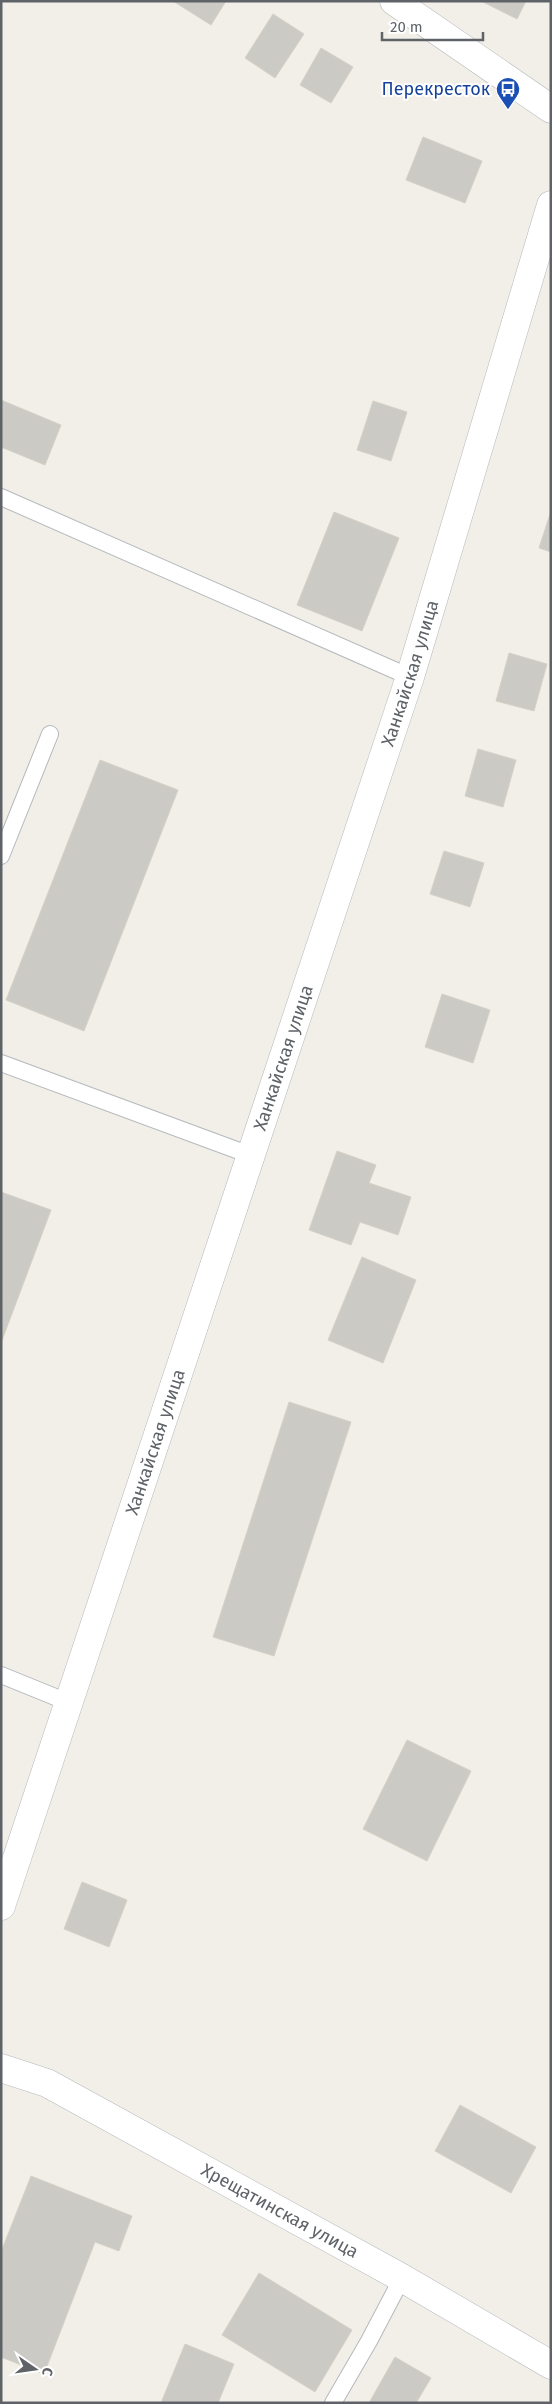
<svg xmlns="http://www.w3.org/2000/svg" width="552" height="2404" viewBox="0 0 552 2404" font-family="'Fira Sans',sans-serif">
<style>
.building{fill:#cccac5;stroke:#d6d1c6}
.lines{fill:none;stroke-linecap:round;stroke-linejoin:round}
.service-casing{stroke:#b5b8bc;stroke-width:18}
.minor-casing{stroke:#b5b8bc;stroke-width:29}
.service{stroke:#fff;stroke-width:16}
.minor{stroke:#fff;stroke-width:28}
.labels{text-anchor:middle;dominant-baseline:central;stroke-width:4;stroke-linejoin:round;paint-order:stroke}
.transit-label{font-size:18px;fill:#164399;stroke:#fff;text-anchor:end}
.street-label{font-size:18px;fill:#5f6368;stroke:#fff}
</style>
<rect width="100%" height="100%" fill="#f1efe8"/>
<g class="building">
<polygon points="173,1 226,1 211,25"/>
<polygon points="481,1 526,1 517,19"/>
<polygon points="273,14 304,34 275,78 245,58"/>
<polygon points="321,48 353,67 331,103 300,85"/>
<polygon points="423,137 482,161 465,203 406,180"/>
<polygon points="1,400 61,425 45,465 1,447"/>
<polygon points="373,401 407,412 391,461 357,450"/>
<polygon points="551,511 551,552 539,548"/>
<polygon points="334,512 399,538 362,631 297,605"/>
<polygon points="509,653 547,664 534,711 496,701"/>
<polygon points="478,749 516,760 503,807 465,796"/>
<polygon points="100,760 178,790 84,1031 6,1000"/>
<polygon points="444,851 484,863 470,907 430,894"/>
<polygon points="442,994 490,1010 473,1063 425,1047"/>
<polygon points="337,1151 376,1165 369,1183 411,1197 398,1235 360,1222 351,1245 309,1230"/>
<polygon points="1,1192 51,1210 1,1343"/>
<polygon points="362,1257 416,1280 383,1363 328,1340"/>
<polygon points="289,1402 351,1422 274,1656 213,1637"/>
<polygon points="407,1740 471,1771 427,1861 363,1829"/>
<polygon points="82,1882 127,1900 109,1947 64,1929"/>
<polygon points="460,2105 536,2147 511,2193 435,2151"/>
<polygon points="31,2176 132,2216 119,2251 95,2242 44,2374 1,2357 1,2252"/>
<polygon points="259,2273 352,2330 315,2392 222,2335"/>
<polygon points="185,2344 234,2364 218,2403 161,2403"/>
<polygon points="395,2357 431,2378 416,2403 369,2403"/>
</g>
<g class="lines">
<g class="service-casing">
<g id="service">
<polyline points="1,497 410,677"/>
<polyline points="1,856 50,734"/>
<polyline points="1,1063 250,1155"/>
<polyline points="1,1675 70,1703"/>
<polyline points="333,2403 369,2341 402,2278"/>
</g>
</g>
<g class="minor-casing">
<g id="minor">
<polyline points="394,1 551,109"/>
<path id="s1" d="M1,1906L410,677L551,205"/>
<path id="s2" d="M1,2068L47,2083L402,2278L551,2365"/>
</g>
</g>
<use href="#service" class="service"/>
<use href="#minor" class="minor"/>
</g>
<defs>
<g id="bus-pin" transform="scale(1.25)"><path d="M0 17L-7.5 6A9.5 9.5 0 1 1 7.5 6Z" fill="#1a4fb4" stroke="#fff"/><path d="M-5-6H5V4H4V6H2V4H-2V6H-4V4H-5ZM-3.5-4V0h7V-4ZM-3.5 1.2v1.5H-2V1.2ZM2 1.2v1.5H3.5V1.2Z" fill="#fff"/></g>
</defs>
<g fill-rule="evenodd">
<use href="#bus-pin" x="508" y="89"/>
</g>
<g class="labels">
<g class="transit-label">
<text x="490" y="89">Перекресток</text>
</g>
<g class="street-label">
<text stroke="none"><textPath href="#s1" startOffset="1299">Ханкайская улица</textPath></text>
<text stroke="none"><textPath href="#s1" startOffset="894">Ханкайская улица</textPath></text>
<text stroke="none"><textPath href="#s1" startOffset="489">Ханкайская улица</textPath></text>
<text stroke="none"><textPath href="#s2" startOffset="314">Хрещатинская улица</textPath></text>
</g>
</g>
<rect width="552" height="2404" fill="none" stroke="#5f6368" stroke-width="5"/>
<g transform="translate(35 2369) rotate(103)" stroke="#ffffff" stroke-width="4" paint-order="stroke">
<path d="M0-4L9 19L0 12L-9 19Z" fill="#5f6368"/>
<text y="-8" font-size="14" font-weight="bold" text-anchor="middle" fill="#5f6368">С</text>
</g>
<path d="M382 32v8h101v-8" fill="none" stroke="#5f6368" stroke-width="2.5"/>
<text x="390" y="32" font-size="15" fill="#5f6368" stroke="#ffffff" stroke-width="4" paint-order="stroke">20 m</text>
</svg>
